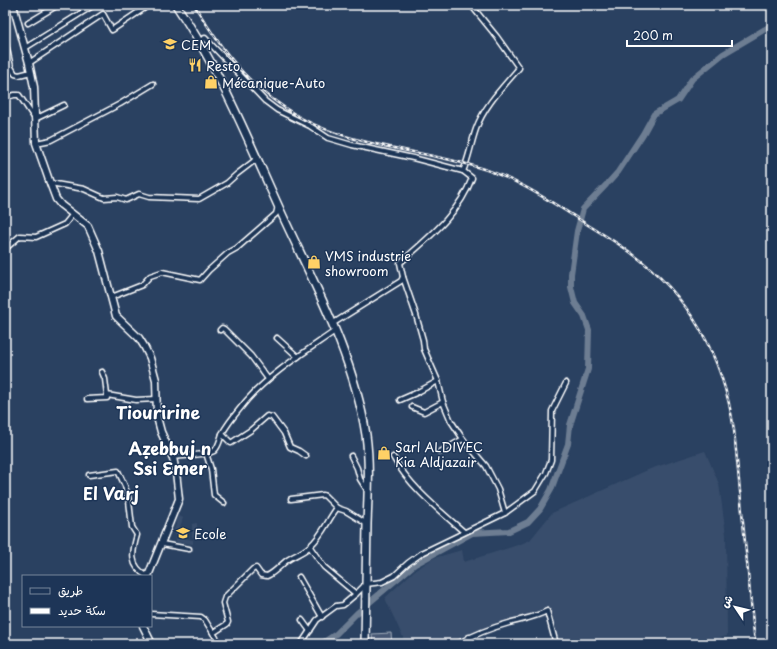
<svg xmlns="http://www.w3.org/2000/svg" width="777" height="649" viewBox="0 0 777 649" font-family="'Playpen Sans','Playpen Sans Arabic',sans-serif">
<style>
.built{fill:#394e6c}
.green{fill:#465975;stroke:#a2acba}
.lines{fill:none;stroke-linecap:round;stroke-linejoin:round}
.river{stroke:#6d7d92;stroke-width:6}
.street-casing{stroke:#fff;stroke-width:7}
.secondary-casing{stroke:#fff;stroke-width:9}
.primary-casing{stroke:#fff;stroke-width:10}
.street{stroke:#1d3557;stroke-width:4}
.secondary{stroke:#1d3557;stroke-width:6}
.primary{stroke:#1d3557;stroke-width:7}
.rail-casing{stroke:#fff;stroke-width:2.5}
.rail{stroke:#1d3557;stroke-width:1;stroke-dasharray:3;stroke-linecap:butt}
.labels{text-anchor:middle;dominant-baseline:central;stroke-width:3;stroke-linejoin:round;paint-order:stroke}
.poi-label{font-size:13px;fill:#fff;stroke:#1d3557;text-anchor:start}
.district-label{font-size:17px;font-weight:bold;fill:#fff;stroke:#1d3557}
</style>
<rect width="100%" height="100%" fill="#2a4161"/>
<filter id="ink" filterUnits="userSpaceOnUse"><feTurbulence type="fractalNoise" baseFrequency=".025" numOctaves="2"/><feDisplacementMap in="SourceGraphic" scale="8" xChannelSelector="R" yChannelSelector="G"/><feConvolveMatrix kernelMatrix="1 2 1 2 8 2 1 2 1" color-interpolation-filters="sRGB"/></filter>
<g filter="url(#ink)">
<g class="built">
<polygon points="705,451 719,484 726,535 727,636 697,644 559,644 553,616 506,627 468,640 461,644 406,644 385,598 414,571 434,558 462,550 464,562 521,544 530,540 552,513 650,469"/>
<polygon points="179,516 183,518 177,535 173,533"/>
<polygon points="197,523 197,537 195,538 192,537 192,524"/>
<polygon points="176,537 193,540 193,544 176,542"/>
</g>
<polygon class="green" points="391,633 392,644 373,644 372,634"/>
<g class="lines">
<g class="river">
<polyline points="609,182 618,172 643,134 654,114 678,100 692,79 723,54 772,25"/>
<polyline points="321,644 336,634 357,613 415,564 472,533 509,531 528,522 540,509 551,490 568,444 570,425 588,369 589,330 584,316 575,303 571,287 571,274 577,231 583,209 606,185"/>
</g>
<g class="street-casing">
<g id="street">
<polyline points="28,23 58,5"/>
<polyline points="5,40 11,67 15,74 19,75 31,72"/>
<path d="M199,41L205,38L265,101L277,110L310,126L328,138L352,145L413,158L463,171L472,178C459,214 428,238 400,263L403,277L401,281L332,324"/>
<polyline points="25,48 94,5"/>
<polyline points="29,63 103,14 112,30 149,5"/>
<polyline points="5,98 14,95 19,95 35,119 64,105"/>
<polyline points="36,143 51,140 120,104 153,84"/>
<path d="M463,171C469,158 471,143 476,129C484,106 503,87 519,68L497,37L471,5"/>
<polyline points="50,183 84,189 104,198 117,197 126,200 139,194 149,197 199,199 227,183 237,174 254,161 256,157"/>
<polyline points="5,249 20,236 36,237 65,224 73,214"/>
<polyline points="403,277 416,315 423,340 424,349 438,381 443,402 451,421 463,439 486,466 498,489 505,513"/>
<polyline points="111,295 114,296 142,285 150,276 162,272 200,280 209,270 228,253 237,248 276,214 278,206"/>
<polyline points="220,330 222,328 224,329 251,356 268,379"/>
<polyline points="277,338 298,357"/>
<polyline points="102,372 105,379 107,395 136,400 156,399"/>
<polyline points="87,399 107,398 107,395"/>
<polyline points="400,400 416,393 438,381"/>
<polyline points="412,407 424,412 443,402"/>
<polyline points="222,434 231,443 251,430 267,416 272,417 284,433 290,447 299,451 306,456"/>
<polyline points="440,452 463,439"/>
<polyline points="206,453 211,469 214,495 224,503"/>
<polyline points="351,456 357,468 360,479 367,490"/>
<path d="M172,457C181,456 207,455 214,451C219,447 220,439 222,434C228,422 238,411 247,400C271,373 305,352 335,331"/>
<path d="M393,457C410,487 439,510 464,532"/>
<path d="M89,475L118,471L125,486L129,501L132,527L137,535C132,552 129,566 147,576"/>
<polyline points="291,499 323,495 325,496 337,508"/>
<polyline points="162,544 189,549"/>
<polyline points="310,547 324,567 356,594"/>
<polyline points="299,577 322,617"/>
<polyline points="151,614 201,617 205,620 220,644"/>
<polyline points="302,620 310,631"/>
<path d="M213,633L227,624L228,622L223,603L225,597L253,569L256,568L261,575L267,576C274,573 280,566 286,561C294,555 303,553 310,546C323,535 327,521 337,508L346,511L367,524"/>
<polyline points="469,637 471,644"/>
<polyline points="301,644 317,620 336,606 343,605 356,594 366,584 382,582 394,576 408,563 422,553 505,513 535,491 546,473 551,460 552,411 566,383"/>
<path d="M457,644C473,635 491,628 509,623C522,619 534,618 547,611L556,644"/>
</g>
</g>
<g class="secondary-casing">
<g id="secondary">
<polyline points="13,5 29,63 34,87 36,143 50,183 56,199 61,205 88,226 99,251 116,316 139,338 144,346 150,358 156,380 157,417 161,432 173,458 176,472 179,499 148,576"/>
<polyline points="143,626 152,644"/>
</g>
</g>
<g class="primary-casing">
<path id="primary" d="M176,5C220,69 249,142 281,212C314,284 354,356 366,435C370,464 368,495 367,524C366,564 366,604 365,644"/>
</g>
<use href="#street" class="street"/>
<use href="#secondary" class="secondary"/>
<use href="#primary" class="primary"/>
<g class="rail-casing">
<path id="rail" d="M194,5C205,22 216,40 229,56C248,81 274,102 301,118C355,147 418,149 477,167C513,177 545,198 577,218C594,229 613,240 630,252C690,296 723,356 734,430L755,644"/>
</g>
<use href="#rail" class="rail"/>
</g>
</g>
<defs>
<g id="school-bare" transform="scale(1.08)"><path d="M0-5L7-2L0 1L-7-2ZM-4 1L0 2.5L4 1V4Q0 6-4 4Z" fill="#ffd166" stroke="#1d3557" stroke-width="2.5" paint-order="stroke"/></g>
<g id="restaurant-bare" transform="scale(1.08)"><path d="M-5-6h1v4h1v-4h1v4h1v-4h1v5L-1.5 .5V6h-2V.5L-5-1ZM5-6V6H3V1.5H1.5Q1.5-4 5-6Z" fill="#ffd166" stroke="#1d3557" stroke-width="2.5" paint-order="stroke"/></g>
<g id="shop-bare" transform="scale(1.08)"><path d="M-5-2.5h2.3a2.7 3.5 0 0 1 5.4 0H5L5.5 6h-11ZM-1.5-2.5h3a1.5 2.3 0 0 0-3 0Z" fill="#ffd166" stroke="#1d3557" stroke-width="2.5" paint-order="stroke"/></g>
</defs>
<g fill-rule="evenodd">
<use href="#school-bare" x="170" y="44"/>
<use href="#restaurant-bare" x="195" y="65"/>
<use href="#shop-bare" x="211" y="82"/>
<use href="#shop-bare" x="314" y="262"/>
<use href="#shop-bare" x="384" y="453"/>
<use href="#school-bare" x="183" y="533"/>
</g>
<g class="labels">
<g class="poi-label">
<text x="181" y="44">CEM</text>
<text x="206" y="65">Resto</text>
<text x="222" y="82">Mécanique-Auto</text>
<text x="325" y="255">VMS industrie<tspan x="325" dy="15">showroom</tspan></text>
<text x="395" y="446">Sarl ALDIVEC<tspan x="395" dy="15">Kia Aldjazair</tspan></text>
<text x="194" y="533">Ecole</text>
</g>
<g class="district-label">
<text x="158" y="412">Tiouririne</text>
<text x="170" y="448">Aẓebbuj n<tspan x="170" dy="20">Ssi Ɛmer</tspan></text>
<text x="111" y="493">El Varj</text>
</g>
</g>
<rect width="777" height="649" fill="none" stroke="#1d3557" stroke-width="20"/>
<rect x="10" y="10" width="757" height="629" fill="none" stroke="#fff" stroke-width="1.5" filter="url(#ink)"/>
<rect x="22" y="575" width="130" height="52" fill="#1d3557" stroke="#77869a"/>
<rect x="30" y="588" width="20" height="6" fill="#1d3557" stroke="#77869a"/>
<text x="58" y="595" font-size="12" fill="#ffffff">طريق</text>
<rect x="30" y="608" width="20" height="6" fill="#ffffff" stroke="#77869a"/>
<text x="58" y="615" font-size="12" fill="#ffffff">سكة حديد</text>
<g transform="translate(735 607) rotate(305)" stroke="#1d3557" stroke-width="3" paint-order="stroke">
<path d="M0-3L7 15L0 10L-7 15Z" fill="#ffffff"/>
<text y="-6" font-size="11" font-weight="bold" text-anchor="middle" fill="#ffffff">ش</text>
</g>
<path d="M627 40v6h105v-6" fill="none" stroke="#ffffff" stroke-width="2"/>
<text x="633" y="40" font-size="12" fill="#ffffff" stroke="#1d3557" stroke-width="3" paint-order="stroke">200 m</text>
</svg>
